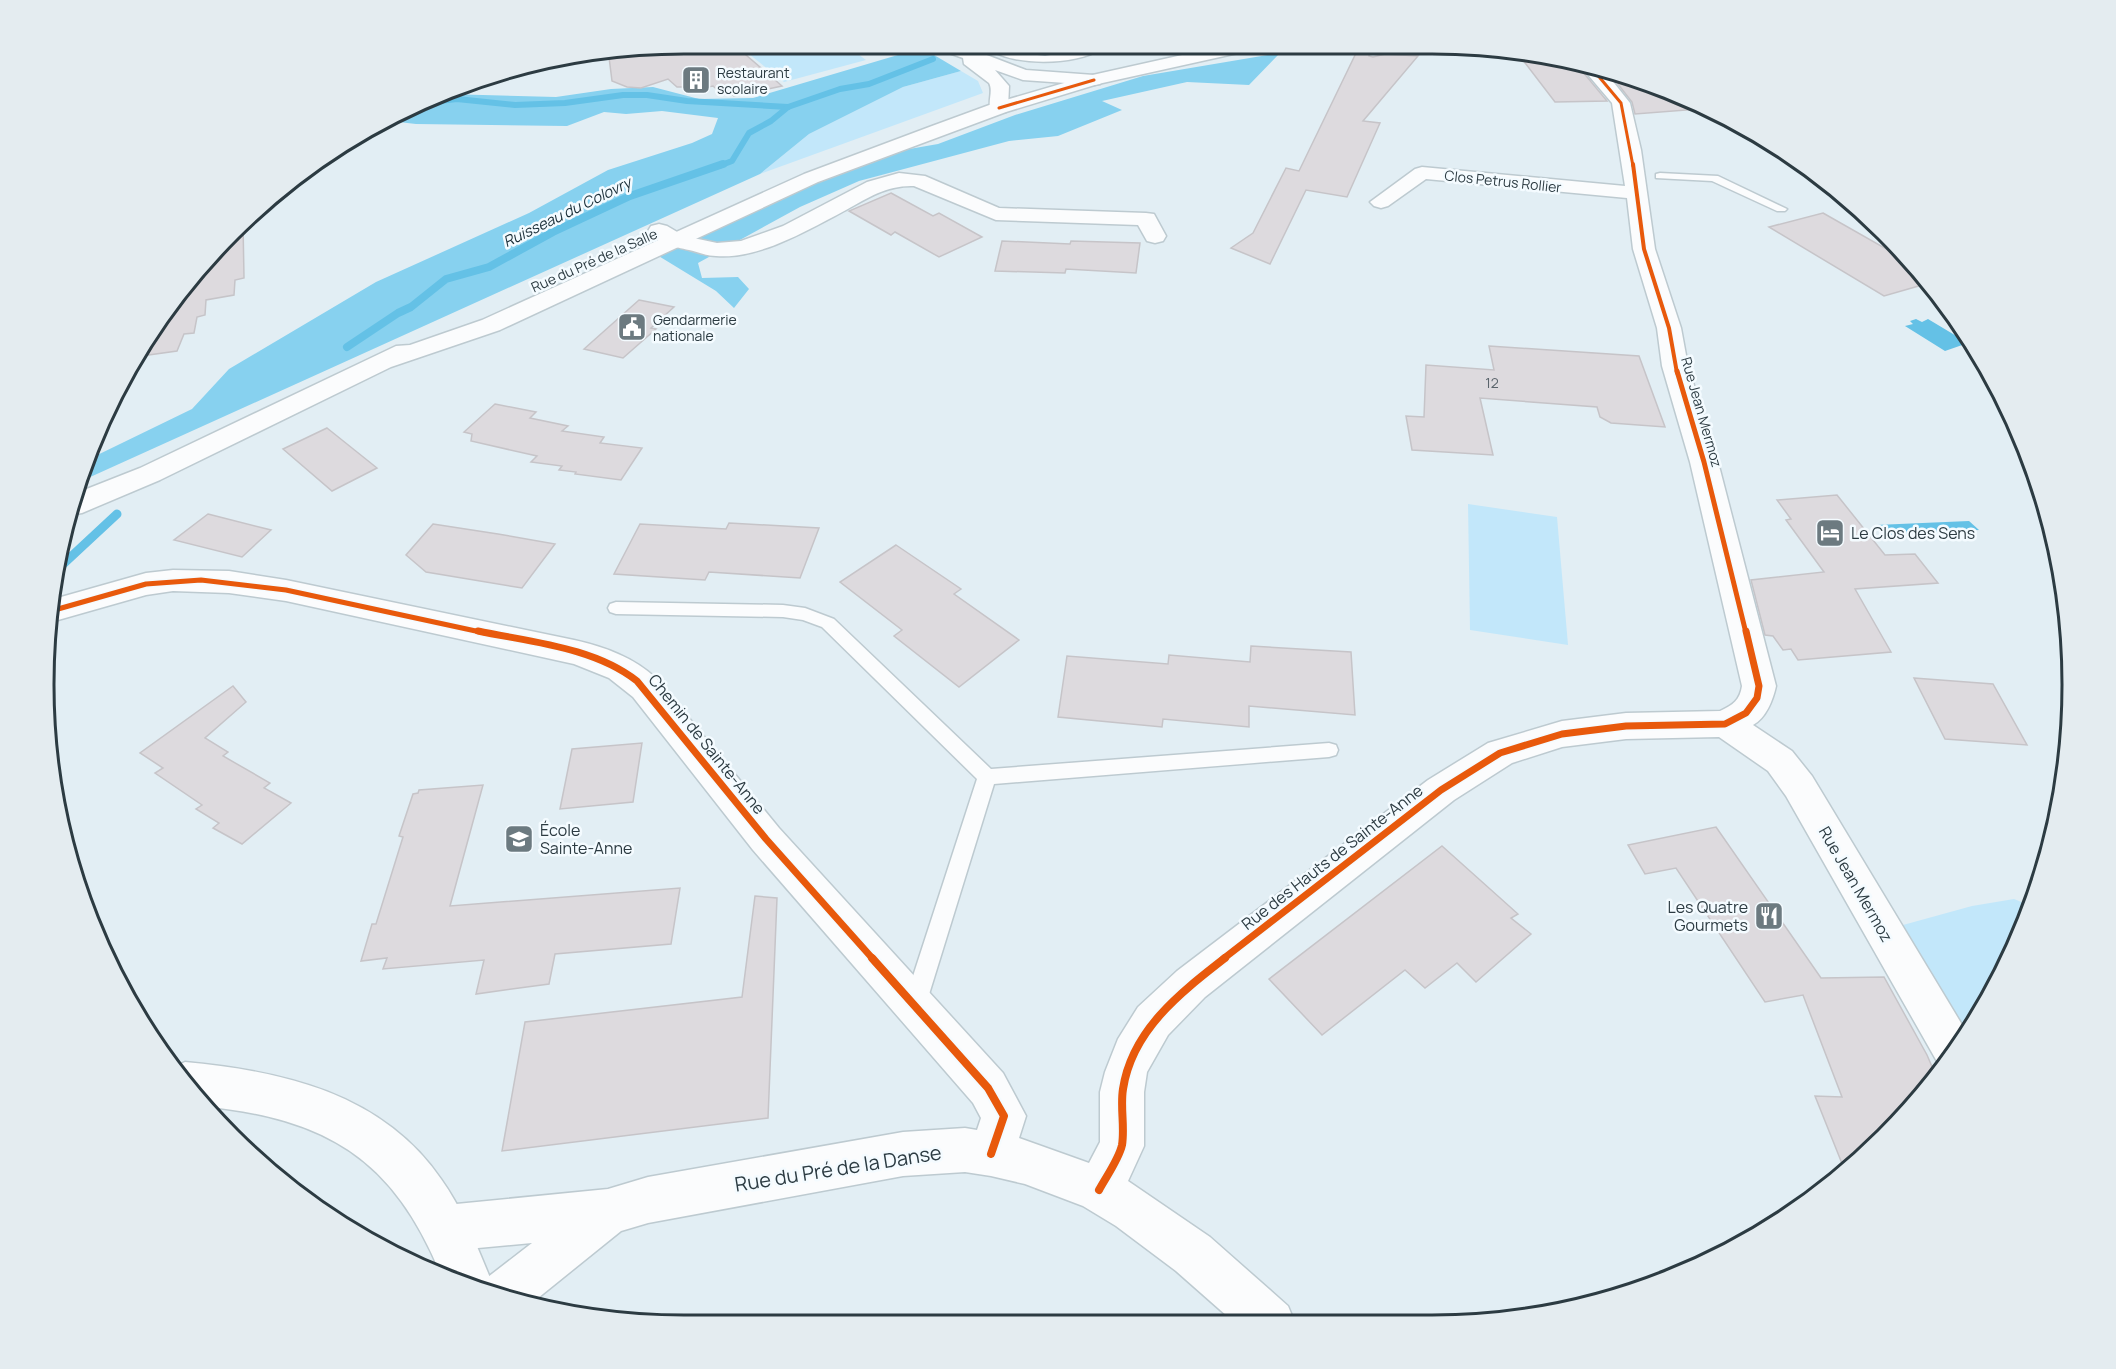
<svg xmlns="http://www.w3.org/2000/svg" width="2116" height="1369" viewBox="0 0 2116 1369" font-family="Manrope,sans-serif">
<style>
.green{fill:#c2e7fa}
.forest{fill:#87d1ef}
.water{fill:#64c1e6}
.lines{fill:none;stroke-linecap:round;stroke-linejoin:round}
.stream-far2{stroke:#64c1e6;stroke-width:6}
.stream-far1{stroke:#64c1e6;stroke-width:8}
.stream{stroke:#64c1e6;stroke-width:9}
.building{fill:#dddade;stroke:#c6c4c8;stroke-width:1.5}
.lane-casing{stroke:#bdcad0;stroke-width:3}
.street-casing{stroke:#bdcad0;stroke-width:3}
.secondary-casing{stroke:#bdcad0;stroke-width:3}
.lane{fill:#fbfcfd;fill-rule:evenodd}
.street{fill:#fbfcfd;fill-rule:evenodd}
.secondary{fill:#fbfcfd;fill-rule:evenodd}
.cycleway-far4-casing{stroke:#f4fbff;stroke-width:5}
.cycleway-far3-casing{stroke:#f4fbff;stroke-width:6}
.cycleway-far2-casing{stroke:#f4fbff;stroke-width:8}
.cycleway-far1-casing{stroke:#f4fbff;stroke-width:10}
.cycleway-casing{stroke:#f4fbff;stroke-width:12}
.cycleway-far4{stroke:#e8590c;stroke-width:3}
.cycleway-far3{stroke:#e8590c;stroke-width:4}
.cycleway-far2{stroke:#e8590c;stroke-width:5}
.cycleway-far1{stroke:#e8590c;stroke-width:7}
.cycleway{stroke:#e8590c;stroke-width:8}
.labels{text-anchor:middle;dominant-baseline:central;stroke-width:5;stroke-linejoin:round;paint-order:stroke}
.far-poi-label{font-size:14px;fill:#2c3b42;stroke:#f4fbff;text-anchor:start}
.far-street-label{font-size:14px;fill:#2c3b42;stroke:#f4fbff}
.number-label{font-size:14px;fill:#5a646b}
.far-water-label{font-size:15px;font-style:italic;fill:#1a2e38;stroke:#f4fbff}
.poi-label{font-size:16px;fill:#2c3b42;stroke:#f4fbff;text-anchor:start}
.street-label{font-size:16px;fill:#2c3b42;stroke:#f4fbff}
.near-street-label{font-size:20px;fill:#2c3b42;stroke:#f4fbff}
.rim{fill:none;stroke:#2c3b42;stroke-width:3}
</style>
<rect width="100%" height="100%" fill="#e2eef4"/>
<g class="green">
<polygon points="851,49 866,60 784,82 744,50"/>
<polygon points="961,71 978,81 983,93 760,174 809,134 903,87"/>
<polygon points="1468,504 1557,517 1568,645 1470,630"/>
<polygon points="2014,899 2031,906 1987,1005 1967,1032 1903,925 1972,906"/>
</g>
<g class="forest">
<polygon points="908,52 929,52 961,71 903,87 809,134 760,174 77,483 85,461 192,409 229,369 376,282 529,213 608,170 692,143 712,134 718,118 662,111 626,114 604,112 567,126 416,124 390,121 446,94 556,97 611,89 653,87 699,99 753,98"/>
<polygon points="1280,53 1249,85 1187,82 1102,101 1122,110 1058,136 1009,141 859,181 800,207 698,263 702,278 738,277 749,289 734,308 716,291 657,255 795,186 892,152 938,144 1015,115 1143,76"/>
</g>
<g class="water">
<polygon points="1916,319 1922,322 1928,319 1968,343 1945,351 1905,326 1913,324 1910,321"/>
<polygon points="1969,521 1979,530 1884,535 1876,525"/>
</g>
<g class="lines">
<g class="stream-far2">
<polyline points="430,102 457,99 515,105 565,103 623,95 647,95 687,101 788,107"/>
<polyline points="719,166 732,161 749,133 771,121 788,107 840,89 869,84 933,59"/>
</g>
<polyline class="stream-far1" points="347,347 398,313 411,307 446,279 489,267 553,232 630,196 723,164"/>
<polyline class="stream" points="60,567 117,514"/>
</g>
<g class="building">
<polygon points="608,49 739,49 782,86 734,96 730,93 723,95 713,86 694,90 690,87 677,87 668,79 641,88 627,87 612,81"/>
<polygon points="1358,49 1370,49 1369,56 1373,57 1385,54 1418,56 1363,121 1380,123 1347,197 1306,190 1270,264 1231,248 1253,233 1286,168 1299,171"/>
<polygon points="1522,59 1558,59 1580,64 1582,71 1607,101 1555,102"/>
<polygon points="1607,70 1637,77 1712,108 1635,114 1632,102"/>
<polygon points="891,193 933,216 939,213 982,237 939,257 895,232 891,235 849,211"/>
<polygon points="1823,213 1911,263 1929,283 1884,296 1769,227"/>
<polygon points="243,223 244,278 235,280 234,295 206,300 205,315 197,317 194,333 184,334 177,351 134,357 176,294"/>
<polygon points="1002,241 1070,244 1071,241 1140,243 1136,273 1066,269 1065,273 995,271"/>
<polygon points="639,300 674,307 651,328 656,329 623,358 584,349"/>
<polygon points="1489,346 1639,356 1665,427 1611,423 1600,417 1597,407 1480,398 1493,455 1412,450 1406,416 1424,417 1426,365 1494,370"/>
<polygon points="495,404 536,412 530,418 568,426 562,431 604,437 600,443 642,448 621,480 575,474 576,472 559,470 562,466 531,462 537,456 471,441 472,434 464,432"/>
<polygon points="327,428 377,468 332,491 283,449"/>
<polygon points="1837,495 1885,555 1915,554 1938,583 1855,589 1891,652 1798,660 1791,649 1783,650 1773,636 1765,635 1751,580 1824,572 1786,520 1791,519 1777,500"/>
<polygon points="208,514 271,530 242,557 174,540"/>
<polygon points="729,523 819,528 800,578 709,572 705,580 614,574 640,524 726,529"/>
<polygon points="433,524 498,534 555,544 522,588 426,572 406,555"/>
<polygon points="896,545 961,589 954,594 1019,640 959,687 894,636 902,630 840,582"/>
<polygon points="1251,646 1351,652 1355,715 1249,706 1249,727 1163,719 1162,727 1058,717 1067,656 1168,664 1169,655 1250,662"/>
<polygon points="1914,678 1993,684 2027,745 1945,739"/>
<polygon points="233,686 246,702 205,738 228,752 223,756 270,783 264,788 291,803 242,844 213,828 219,823 196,809 202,805 155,773 163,768 140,753"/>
<polygon points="642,743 633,802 560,809 572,749"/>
<polygon points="483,785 450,906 680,888 671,944 555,954 549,984 476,994 484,960 383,969 387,958 361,961 372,924 376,924 403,837 399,836 413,794 418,793 419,790"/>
<polygon points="1716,827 1821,978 1884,977 1927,1055 1936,1076 1914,1107 1845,1171 1815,1096 1842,1097 1803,995 1765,1002 1676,868 1645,874 1628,845"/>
<polygon points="1442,846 1518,914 1511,918 1531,934 1476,982 1457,963 1425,988 1405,970 1322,1035 1269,979"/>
<polygon points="755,896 777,898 768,1118 502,1151 525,1022 742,997"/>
</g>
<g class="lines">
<g class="lane-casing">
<g id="lane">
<path d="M990,49L1045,56L1085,49H1101C1077,65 1013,67 990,49Z"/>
<polygon points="1185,49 1197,49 1199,51 1194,54"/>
<polygon points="1660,173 1718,176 1787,209 1785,211 1777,211 1712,181 1656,178 1656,174"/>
<polygon points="616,602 783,605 805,608 834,619 991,769 1329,743 1336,745 1338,750 1336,755 1329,757 994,784 926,1004 923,1011 915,1014 907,1011 904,1004 977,779 822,627 803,620 783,617 616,614 610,612 608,608 610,604"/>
</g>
</g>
<g class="street-casing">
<g id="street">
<path d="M946,49H971L1026,70L1094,75L1100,76L1103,80L1100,84L1094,85L1023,80L995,70L1009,86L1008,108L1006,112H992C986,103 994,92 989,83L964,64L963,58L949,53Z"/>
<path d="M1582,65L1603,69L1630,103L1641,150L1655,249L1681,328L1688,366L1718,462L1776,686C1773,700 1766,718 1753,725L1792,751L1812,776L1967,1033L1942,1067L1939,1065L1786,796L1768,771L1719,737L1626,739L1562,747L1512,763L1454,800L1205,997L1168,1035L1147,1072L1144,1092V1146L1128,1181L1210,1237L1288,1306L1295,1323H1235L1176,1271L1116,1226L1083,1206L1025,1184L991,1176L965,1172L903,1176L648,1223L621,1231L533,1302L483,1288L488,1277L532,1243L446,1251L430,1244L423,1228L430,1212L446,1205L608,1189L648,1177L903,1132L965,1128L977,1130L981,1118L973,1103L753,850L633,697L609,678L574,664L286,601L229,593L173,591L146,595L51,622H49L54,599L146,573L173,570L229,571L286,580L574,640C605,647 633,657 657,679L779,828L1003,1073L1026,1116L1019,1138L1089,1163L1100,1142V1092L1105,1072L1118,1039L1138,1007L1177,971L1428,780L1488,743L1562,721L1626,713L1720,711C1733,705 1740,700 1742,686L1690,462L1662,366L1657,328L1633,249L1627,198L1426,179L1388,206L1381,208L1374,206L1370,202L1415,169L1422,167L1625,186L1612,103L1584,70Z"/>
<path d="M899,173L925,176L999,208L1146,213L1154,214L1166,236L1163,241L1155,243L1147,241L1138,225L996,220L914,186C888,185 869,197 846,210C810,229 758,260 716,256C707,256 698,252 689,250C675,247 657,244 648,231L651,226L659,224L667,226L684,236L717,243L741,241L783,226L867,182Z"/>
<path d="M281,188L285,193C278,204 261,221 247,218L262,203Z"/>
</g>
</g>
<g class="secondary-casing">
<g id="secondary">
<polygon points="1209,49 1241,49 1238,53 1098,84 1006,112 818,182 500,330 391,367 160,480 82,513 70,515 74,494 140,468 396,346 410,345 482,320 804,174 932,126 992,104 1088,76"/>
<path d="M185,1062C282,1071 382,1093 441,1179C464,1211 478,1249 493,1285L491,1290L442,1277C394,1158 326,1118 201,1106L174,1067Z"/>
</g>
</g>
<use href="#lane" class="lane"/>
<use href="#street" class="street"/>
<use href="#secondary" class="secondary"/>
<g class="cycleway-far4-casing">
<g id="cycleway-far4">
<polyline points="1590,66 1621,103 1633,166"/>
<polyline points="999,108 1094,80"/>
</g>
</g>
<g class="cycleway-far3-casing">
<polyline id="cycleway-far3" points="1633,164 1644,249 1669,328 1677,373"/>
</g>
<g class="cycleway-far2-casing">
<g id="cycleway-far2">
<polyline points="1677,371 1704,462 1746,633"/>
<polyline points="51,611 146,584 201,580 286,590 485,633"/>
</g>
</g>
<g class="cycleway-far1-casing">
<g id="cycleway-far1">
<path d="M478,631C530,642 594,647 637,681L766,839L873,959"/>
<polyline points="1223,959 1441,790 1500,753 1562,734 1626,726 1725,724 1746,713 1757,698 1759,686 1746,631"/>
</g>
</g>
<g class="cycleway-casing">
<g id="cycleway">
<polyline points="872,958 988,1088 1004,1116 991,1154"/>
<path d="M1099,1190C1106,1177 1119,1159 1122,1145C1125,1127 1120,1107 1123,1089C1132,1030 1180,993 1225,958"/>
</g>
</g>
<use href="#cycleway-far4" class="cycleway-far4"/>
<use href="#cycleway-far3" class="cycleway-far3"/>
<use href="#cycleway-far2" class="cycleway-far2"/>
<use href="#cycleway-far1" class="cycleway-far1"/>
<use href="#cycleway" class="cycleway"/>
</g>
<defs>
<g id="building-square" transform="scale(1.5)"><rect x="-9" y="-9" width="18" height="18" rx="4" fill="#6c7a80" stroke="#f4fbff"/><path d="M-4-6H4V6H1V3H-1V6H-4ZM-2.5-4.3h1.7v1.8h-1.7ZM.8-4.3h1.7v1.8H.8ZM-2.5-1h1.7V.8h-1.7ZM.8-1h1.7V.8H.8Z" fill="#fff"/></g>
<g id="civic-square" transform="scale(1.5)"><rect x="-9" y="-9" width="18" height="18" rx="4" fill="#6c7a80" stroke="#f4fbff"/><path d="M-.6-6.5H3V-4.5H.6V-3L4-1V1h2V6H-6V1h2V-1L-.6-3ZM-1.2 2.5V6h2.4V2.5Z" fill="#fff"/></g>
<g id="hotel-square" transform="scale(1.5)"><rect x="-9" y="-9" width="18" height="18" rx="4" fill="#6c7a80" stroke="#f4fbff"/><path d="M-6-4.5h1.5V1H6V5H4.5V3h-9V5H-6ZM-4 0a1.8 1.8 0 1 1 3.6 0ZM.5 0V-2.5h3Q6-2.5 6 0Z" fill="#fff"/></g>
<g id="school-square" transform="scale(1.5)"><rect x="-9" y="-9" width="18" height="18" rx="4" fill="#6c7a80" stroke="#f4fbff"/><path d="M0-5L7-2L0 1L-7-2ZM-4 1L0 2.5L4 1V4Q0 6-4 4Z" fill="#fff"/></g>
<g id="restaurant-square" transform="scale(1.5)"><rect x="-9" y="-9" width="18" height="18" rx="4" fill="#6c7a80" stroke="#f4fbff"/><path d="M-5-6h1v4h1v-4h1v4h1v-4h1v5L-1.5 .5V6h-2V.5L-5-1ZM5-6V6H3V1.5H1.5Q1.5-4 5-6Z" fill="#fff"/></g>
</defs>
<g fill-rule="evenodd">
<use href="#building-square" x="696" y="80"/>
<use href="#civic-square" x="632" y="327"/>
<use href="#hotel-square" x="1830" y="533"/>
<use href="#school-square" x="519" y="839"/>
<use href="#restaurant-square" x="1769" y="916"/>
</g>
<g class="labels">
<g class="far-poi-label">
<text x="717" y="72">Restaurant<tspan x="717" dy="16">scolaire</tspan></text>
<text x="653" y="319">Gendarmerie<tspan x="653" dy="16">nationale</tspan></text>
</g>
<g class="far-street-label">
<text transform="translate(1503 181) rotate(6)">Clos Petrus Rollier</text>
<text transform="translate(594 260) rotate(-24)">Rue du Pré de la Salle</text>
<text transform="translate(1702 412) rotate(74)">Rue Jean Mermoz</text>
</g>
<g class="number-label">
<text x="1492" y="382">12</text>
</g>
<g class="far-water-label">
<text transform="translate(567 212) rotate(-26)">Ruisseau du Colovry</text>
</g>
<g class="poi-label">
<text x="1851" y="533">Le Clos des Sens</text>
<text x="540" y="830">École<tspan x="540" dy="18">Sainte-Anne</tspan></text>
<text x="1748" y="907" text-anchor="end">Les Quatre<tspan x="1748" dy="18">Gourmets</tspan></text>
</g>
<g class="street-label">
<text transform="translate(707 744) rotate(51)">Chemin de Sainte-Anne</text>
<text transform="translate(1332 857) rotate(-38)">Rue des Hauts de Sainte-Anne</text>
<text transform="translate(1856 884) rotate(60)">Rue Jean Mermoz</text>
</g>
<g class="near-street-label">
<text transform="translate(838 1168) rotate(-9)">Rue du Pré de la Danse</text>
</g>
</g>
<path d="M0 0H2116V1369H0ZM684 54H1432A630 630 0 0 1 2062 684V685A630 630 0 0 1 1432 1315H684A630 630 0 0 1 54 685V684A630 630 0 0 1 684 54Z" fill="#e4ecf0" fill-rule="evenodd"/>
<path class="rim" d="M684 54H1432A630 630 0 0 1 2062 684V685A630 630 0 0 1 1432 1315H684A630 630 0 0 1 54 685V684A630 630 0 0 1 684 54Z"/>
</svg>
